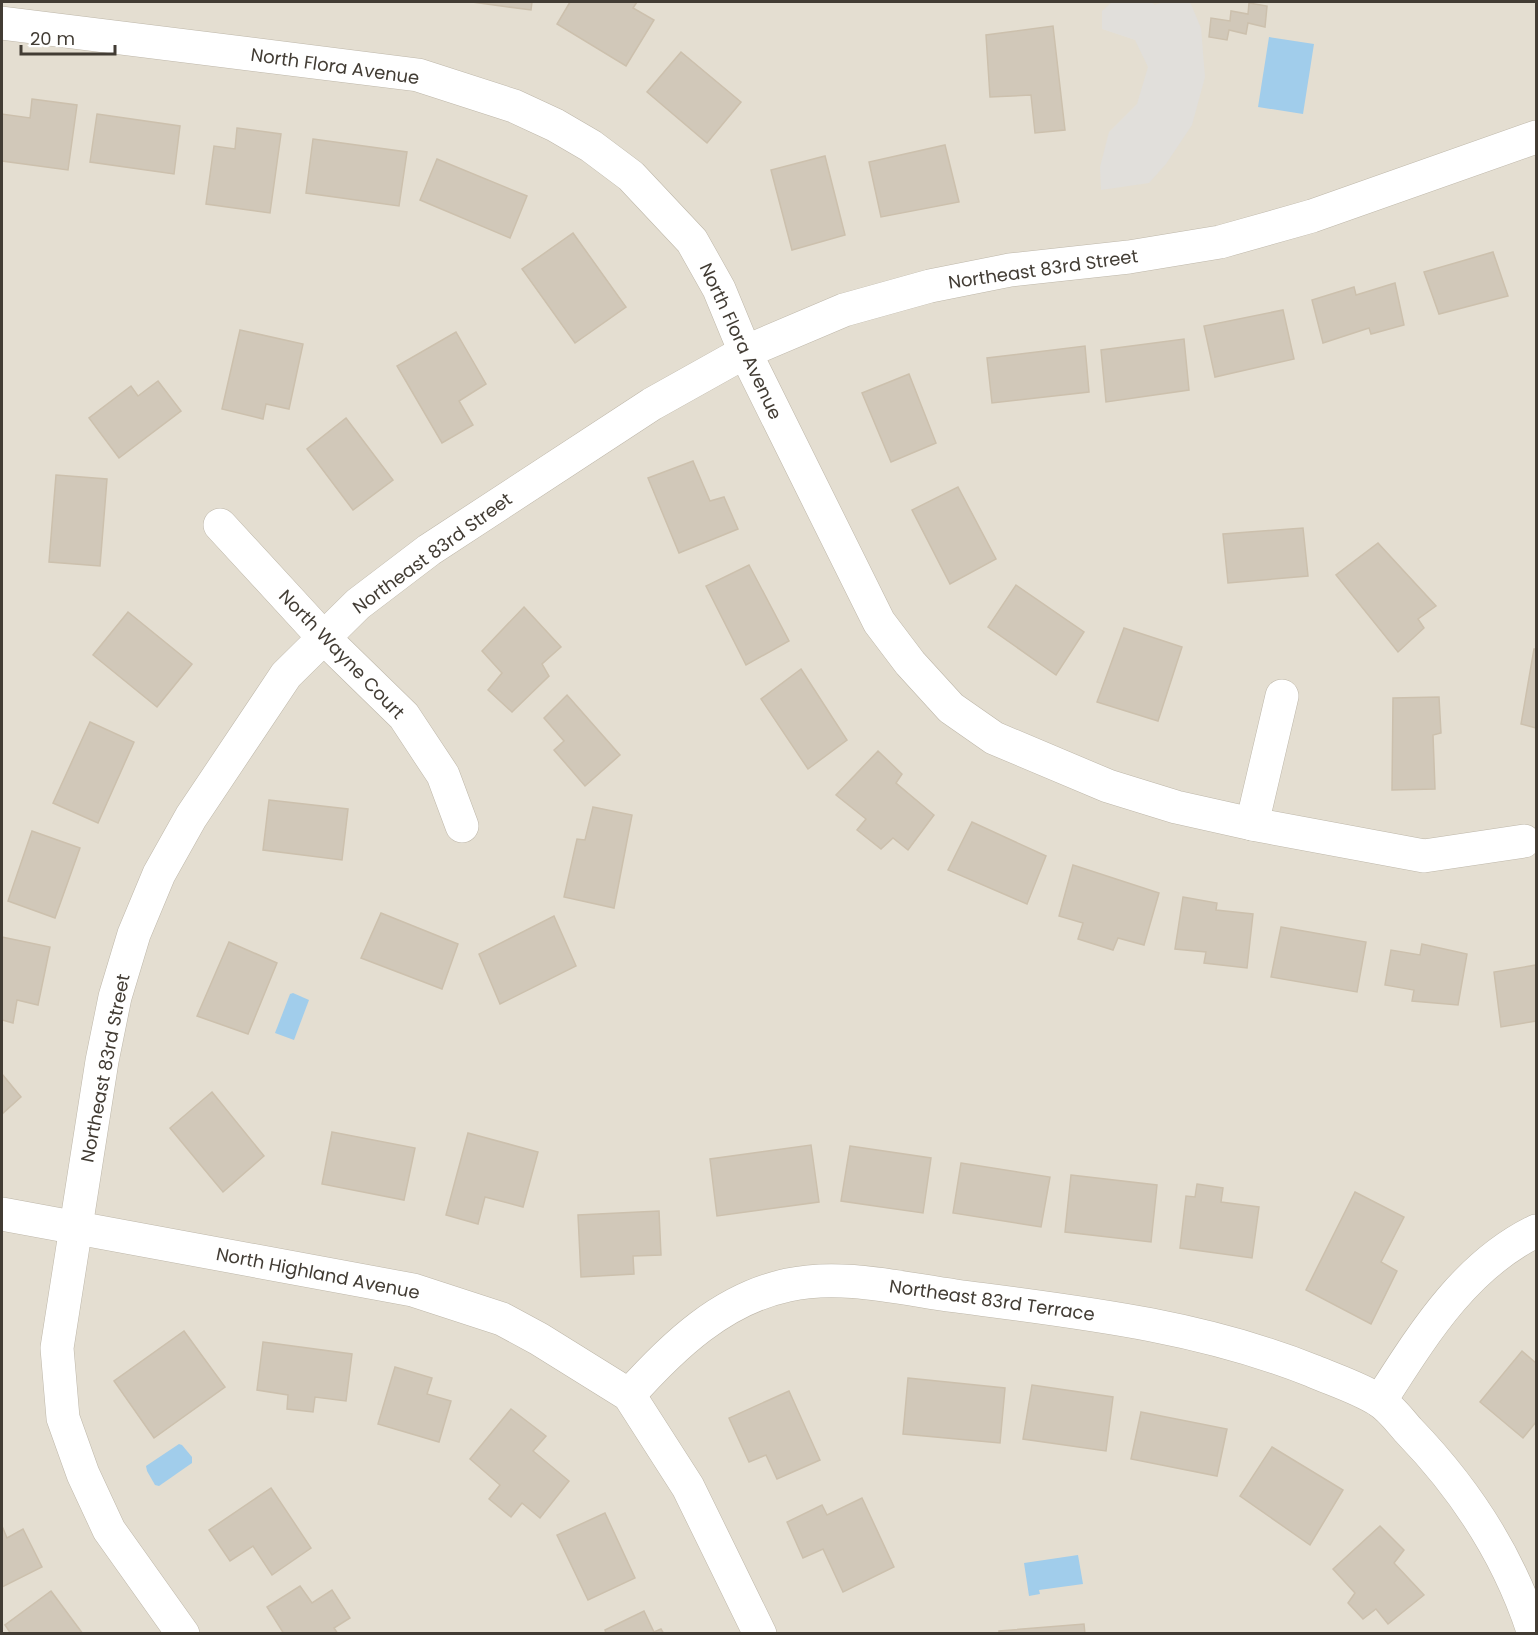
<svg xmlns="http://www.w3.org/2000/svg" width="1538" height="1635" viewBox="0 0 1538 1635" font-family="Poppins,sans-serif">
<style>
.residential{fill:#e4ded1}
.parking{fill:#e1dfdb}
.water{fill:#a1cdeb}
.building{fill:#d1c8b9;stroke:#ccc0ad;stroke-width:1.5}
.lines{fill:none;stroke-linecap:round;stroke-linejoin:round}
.minor-casing{stroke:#beb7a9;stroke-width:34}
.minor{stroke:#fff;stroke-width:33}
.labels{text-anchor:middle;dominant-baseline:central;stroke-width:6;stroke-linejoin:round;paint-order:stroke}
.street-label{font-size:18px;fill:#423c34;stroke:#fff}
</style>
<rect width="100%" height="100%" fill="#f0ece3"/>
<rect class="residential" x="2" y="2" width="1534" height="1631"/>
<polygon class="parking" points="1112,2 1151,2 1155,5 1164,2 1190,2 1201,28 1205,77 1192,125 1166,164 1149,183 1101,190 1100,167 1109,132 1137,104 1148,67 1135,40 1102,29 1102,11"/>
<g class="water">
<polygon points="1269,37 1314,44 1303,114 1258,107"/>
<polygon points="293,993 309,1000 294,1040 275,1033 290,994"/>
<polygon points="179,1444 182,1445 192,1457 192,1463 159,1486 155,1485 147,1471 146,1466"/>
<polygon points="1078,1555 1083,1584 1039,1590 1040,1594 1029,1596 1024,1563"/>
</g>
<g class="building">
<polygon points="472,2 532,2 531,10"/>
<polygon points="570,2 637,2 633,8 654,20 626,66 557,24"/>
<polygon points="1249,3 1267,6 1265,27 1248,23 1246,34 1229,30 1227,40 1209,37 1211,18 1230,21 1231,11 1248,14"/>
<polygon points="1053,26 1065,130 1035,133 1031,95 990,97 986,35"/>
<polygon points="681,52 741,102 707,143 647,92"/>
<polygon points="32,99 77,105 68,170 2,161 2,114 30,118"/>
<polygon points="97,114 180,126 174,174 90,162"/>
<polygon points="237,128 281,134 270,213 206,204 214,146 235,149"/>
<polygon points="313,139 407,152 399,206 306,193"/>
<polygon points="945,145 959,202 881,217 869,162"/>
<polygon points="825,156 845,235 792,250 771,170"/>
<polygon points="437,159 527,196 510,238 420,200"/>
<polygon points="573,233 626,307 575,343 522,269"/>
<polygon points="1493,252 1508,296 1439,314 1424,272"/>
<polygon points="1395,283 1404,325 1371,334 1369,328 1323,343 1312,300 1354,287 1356,295"/>
<polygon points="1283,310 1294,359 1215,377 1204,326"/>
<polygon points="240,330 303,344 289,409 266,404 263,419 222,409"/>
<polygon points="456,332 486,384 459,401 473,425 442,443 397,366"/>
<polygon points="1184,339 1189,390 1106,402 1101,350"/>
<polygon points="1085,346 1089,392 992,403 987,358"/>
<polygon points="909,374 936,443 891,462 862,393"/>
<polygon points="158,381 181,411 119,458 89,418 131,386 138,396"/>
<polygon points="346,418 393,480 353,510 307,449"/>
<polygon points="693,461 710,501 724,497 738,529 679,553 648,478"/>
<polygon points="56,475 107,479 100,566 49,562"/>
<polygon points="958,487 996,559 950,584 912,510"/>
<polygon points="1303,528 1308,576 1228,583 1223,534"/>
<polygon points="1378,543 1436,606 1418,619 1424,628 1398,652 1336,575"/>
<polygon points="749,565 789,641 746,665 706,586"/>
<polygon points="1016,585 1084,632 1056,675 988,627"/>
<polygon points="524,607 561,647 542,664 549,676 512,712 488,690 502,673 482,651"/>
<polygon points="128,612 192,664 157,707 93,655"/>
<polygon points="1124,628 1182,647 1158,721 1097,702"/>
<polygon points="1534,649 1536,649 1536,728 1521,724"/>
<polygon points="801,669 847,740 808,769 761,699"/>
<polygon points="567,695 620,755 585,786 554,750 564,741 544,718"/>
<polygon points="1439,697 1441,733 1433,735 1435,789 1392,790 1393,698"/>
<polygon points="90,722 134,742 98,823 53,803"/>
<polygon points="878,751 902,774 896,783 934,815 908,850 893,838 881,849 857,830 866,819 836,795"/>
<polygon points="269,800 348,809 342,860 263,850"/>
<polygon points="593,807 632,815 614,908 564,897 577,839 585,840"/>
<polygon points="972,822 1046,856 1027,904 948,870"/>
<polygon points="32,831 80,848 55,918 8,901"/>
<polygon points="1073,865 1159,893 1144,945 1118,938 1113,950 1078,939 1083,923 1059,916"/>
<polygon points="1183,897 1217,903 1216,910 1253,914 1247,968 1204,963 1206,952 1175,949"/>
<polygon points="381,913 458,944 442,989 361,958"/>
<polygon points="554,916 576,966 500,1004 479,954"/>
<polygon points="1281,927 1366,942 1357,992 1271,977"/>
<polygon points="2,937 50,947 38,1005 17,1000 13,1023 2,1020"/>
<polygon points="229,942 277,963 248,1034 197,1016"/>
<polygon points="1422,944 1467,954 1458,1005 1412,1001 1414,990 1385,985 1391,950 1420,955"/>
<polygon points="1536,965 1536,1021 1501,1027 1494,972"/>
<polygon points="2,1074 21,1097 2,1114"/>
<polygon points="212,1092 264,1156 223,1192 170,1128"/>
<polygon points="332,1132 415,1148 404,1200 322,1184"/>
<polygon points="468,1133 538,1152 523,1207 485,1197 478,1224 446,1215"/>
<polygon points="811,1145 819,1202 717,1216 710,1159"/>
<polygon points="850,1146 931,1158 923,1213 841,1201"/>
<polygon points="961,1163 1050,1177 1041,1227 953,1213"/>
<polygon points="1071,1175 1157,1185 1151,1242 1065,1232"/>
<polygon points="1197,1184 1223,1188 1221,1202 1259,1207 1252,1258 1180,1248 1186,1196 1195,1197"/>
<polygon points="1355,1192 1404,1217 1381,1262 1397,1271 1371,1324 1306,1290"/>
<polygon points="659,1211 661,1255 633,1256 634,1274 581,1277 578,1215"/>
<polygon points="184,1331 225,1387 154,1438 114,1381"/>
<polygon points="263,1342 352,1354 346,1401 315,1397 313,1412 287,1409 288,1395 257,1390"/>
<polygon points="1522,1351 1536,1363 1536,1422 1523,1438 1480,1402"/>
<polygon points="395,1367 432,1378 427,1394 451,1401 439,1442 378,1424"/>
<polygon points="908,1378 1005,1388 1000,1443 903,1434"/>
<polygon points="1032,1385 1113,1397 1106,1451 1023,1439"/>
<polygon points="789,1391 820,1460 777,1479 766,1455 749,1462 729,1418"/>
<polygon points="511,1409 546,1436 533,1451 569,1481 540,1518 522,1503 511,1517 489,1499 500,1485 470,1459"/>
<polygon points="1141,1412 1227,1429 1217,1476 1131,1459"/>
<polygon points="1272,1447 1343,1490 1310,1545 1240,1496"/>
<polygon points="271,1488 311,1548 272,1575 253,1546 230,1561 209,1530"/>
<polygon points="862,1498 894,1567 843,1592 823,1549 803,1558 787,1522 822,1505 827,1515"/>
<polygon points="605,1513 635,1578 588,1600 557,1535"/>
<polygon points="2,1526 7,1538 23,1529 42,1567 2,1587"/>
<polygon points="1380,1526 1404,1550 1394,1563 1424,1595 1388,1624 1376,1609 1363,1619 1348,1603 1355,1593 1333,1569"/>
<polygon points="300,1586 312,1603 332,1590 350,1618 334,1628 338,1634 284,1634 267,1607"/>
<polygon points="51,1591 83,1634 11,1634 5,1625"/>
<polygon points="644,1611 654,1632 661,1629 664,1634 606,1634 605,1630"/>
<polygon points="1084,1624 1085,1634 999,1634 999,1631"/>
</g>
<g class="lines">
<g class="minor-casing">
<g id="minor">
<polyline points="2,23 418,75 514,106 555,125 591,146 631,176 692,241 719,289 745,352 879,622 910,663 951,708 994,738 1108,786 1176,807 1252,824 1424,856 1524,841"/>
<polyline points="220,525 323,637 404,716 443,775 462,826"/>
<polyline points="1252,824 1282,696"/>
<polyline points="2,1214 413,1290 502,1319 539,1339 629,1395 688,1487 760,1634"/>
<path d="M629,1395C673,1346 722,1299 788,1285C842,1273 903,1289 956,1296C1078,1312 1198,1325 1313,1371C1334,1380 1359,1388 1378,1400C1390,1407 1400,1421 1409,1431C1466,1490 1509,1555 1534,1634"/>
<path d="M1380,1401C1422,1336 1464,1266 1536,1231"/>
<polyline points="183,1634 109,1530 83,1474 63,1418 57,1348 102,1061 115,997 134,934 159,874 191,817 286,675 358,604 429,550 652,404 745,352 844,310 930,286 1010,270 1129,257 1220,242 1312,216 1536,137"/>
</g>
</g>
<use href="#minor" class="minor"/>
</g>
<g class="labels">
<g class="street-label">
<text transform="translate(335 66) rotate(8)">North Flora Avenue</text>
<text transform="translate(1043 269) rotate(-8)">Northeast 83rd Street</text>
<text transform="translate(741 341) rotate(65)">North Flora Avenue</text>
<text transform="translate(432 553) rotate(-36)">Northeast 83rd Street</text>
<text transform="translate(342 654) rotate(46)">North Wayne Court</text>
<text transform="translate(105 1068) rotate(-79)">Northeast 83rd Street</text>
<text transform="translate(318 1273) rotate(11)">North Highland Avenue</text>
<text transform="translate(992 1300) rotate(8)">Northeast 83rd Terrace</text>
</g>
</g>
<rect width="1538" height="1635" fill="none" stroke="#423c34" stroke-width="6"/>
<path d="M21 45v9h94v-9" fill="none" stroke="#423c34" stroke-width="3"/>
<text x="30" y="45" font-size="18" fill="#423c34" stroke="#ffffff" stroke-width="4.5" paint-order="stroke">20 m</text>
</svg>
